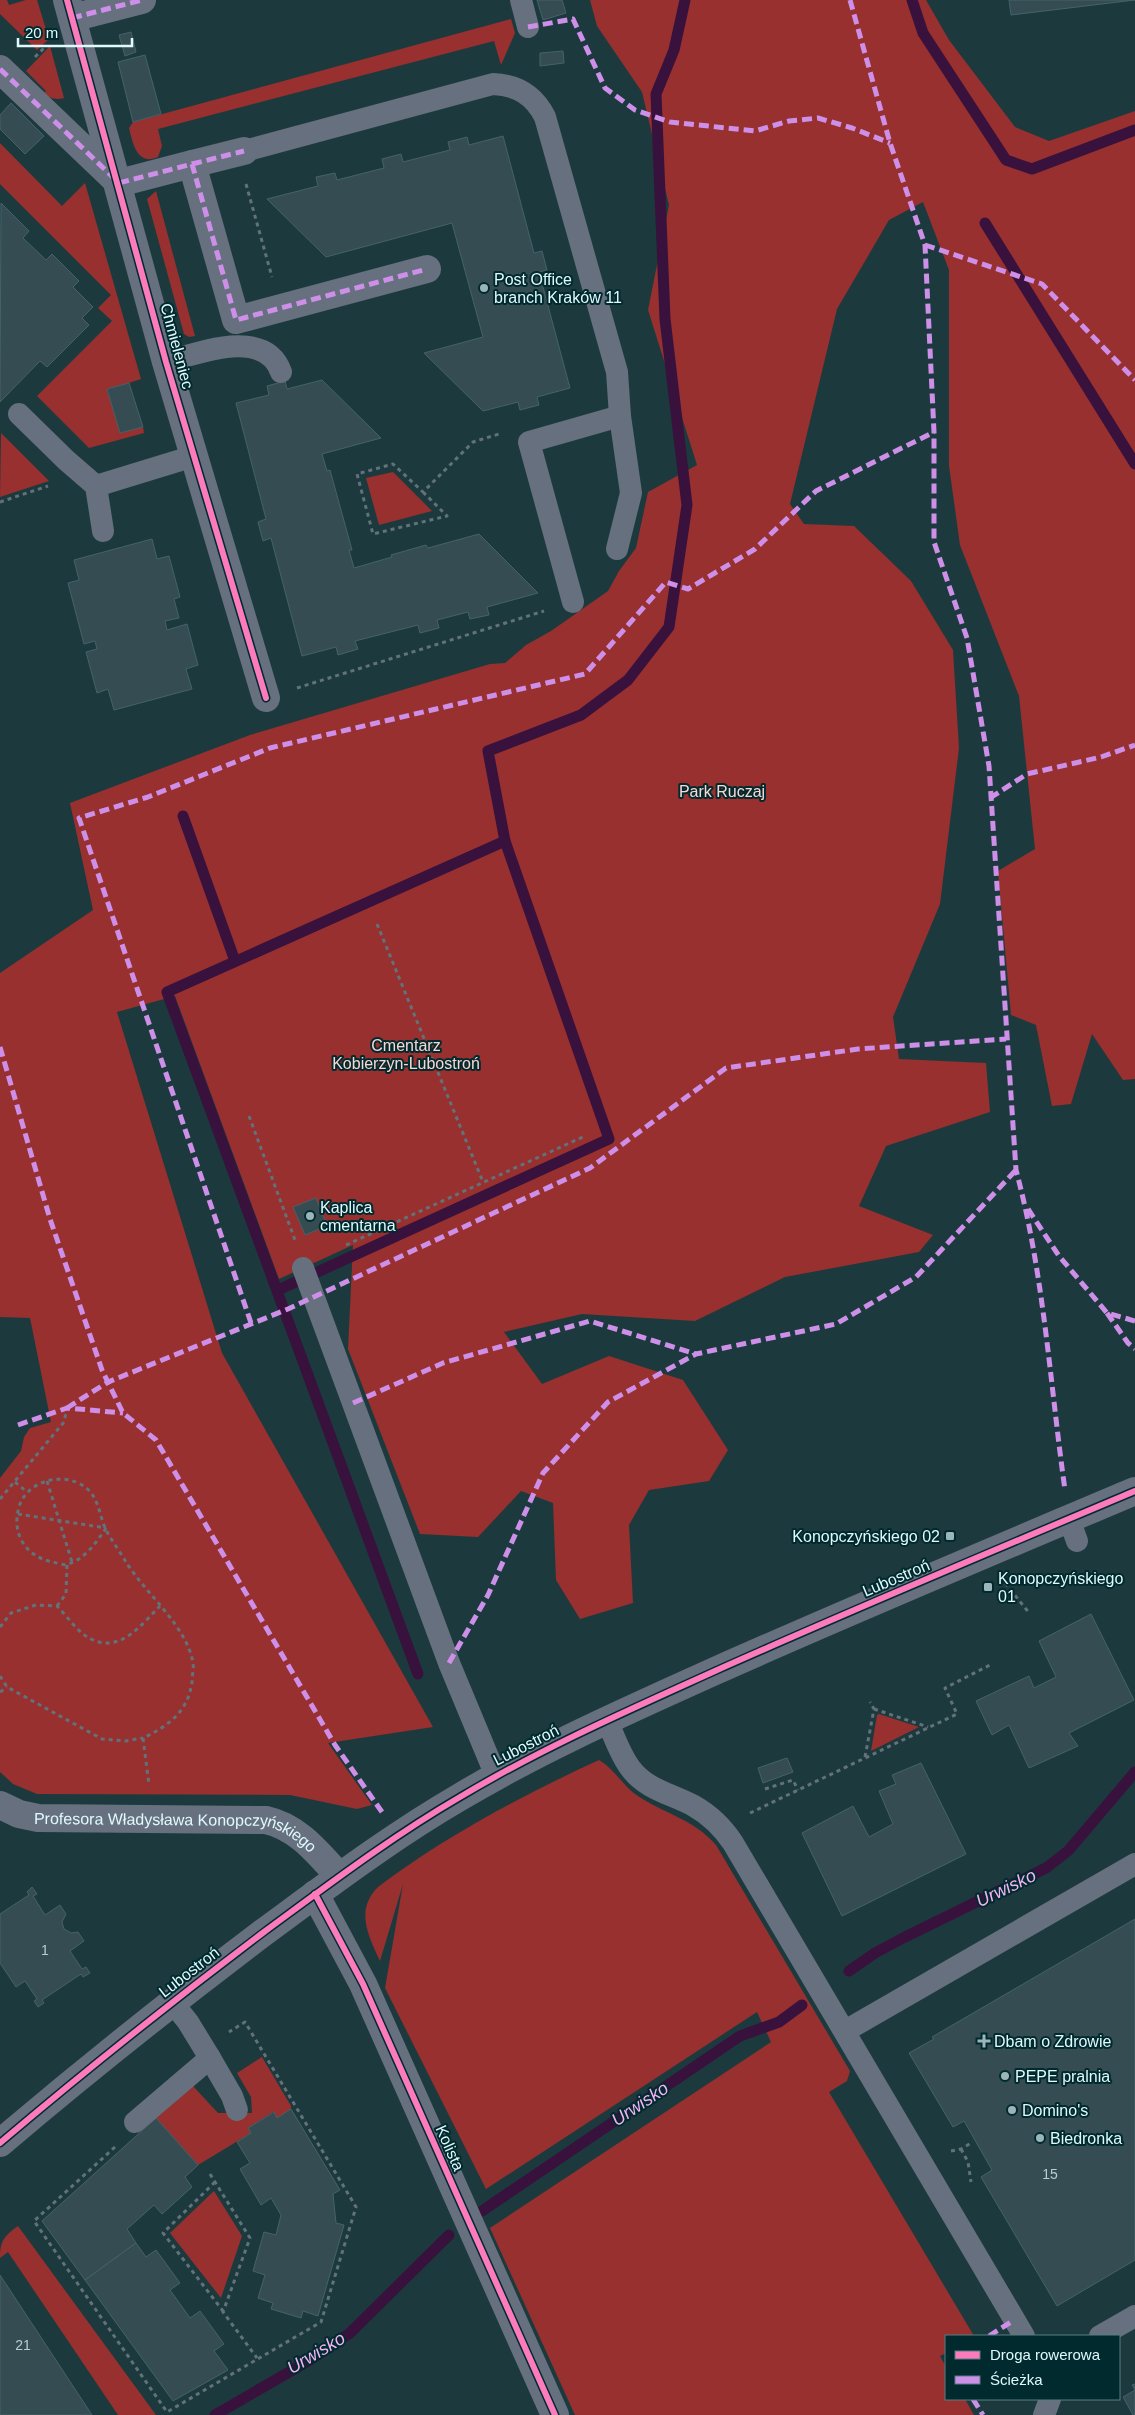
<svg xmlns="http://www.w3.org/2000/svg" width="1135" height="2415" viewBox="0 0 1135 2415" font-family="Arial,sans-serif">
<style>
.green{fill:#97302f}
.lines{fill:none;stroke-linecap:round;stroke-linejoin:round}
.stream{stroke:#38123d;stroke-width:11}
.building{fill:#354d52;stroke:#45626a}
.path{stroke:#63727a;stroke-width:3;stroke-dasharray:4 4;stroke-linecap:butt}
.lane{stroke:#66707e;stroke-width:22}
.street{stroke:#66707e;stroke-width:28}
.quiet{stroke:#ce8fe9;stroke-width:5;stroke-dasharray:10 5;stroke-linecap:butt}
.cycleway-casing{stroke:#002a2e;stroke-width:9}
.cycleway{stroke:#fd7abc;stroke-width:6}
.poi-dot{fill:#9bb6ba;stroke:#002a2e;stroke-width:2}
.labels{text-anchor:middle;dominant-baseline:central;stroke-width:4;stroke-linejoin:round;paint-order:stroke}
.number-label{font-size:14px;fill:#b4ced2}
.poi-label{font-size:16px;fill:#dff9fd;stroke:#002a2e;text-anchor:start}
.street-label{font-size:16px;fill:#dff9fd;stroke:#002a2e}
.park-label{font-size:16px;fill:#f9d7d3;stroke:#002a2e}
.water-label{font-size:18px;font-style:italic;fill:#f4b3f5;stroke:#002a2e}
</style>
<rect width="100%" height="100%" fill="#1c3a3d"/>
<g class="green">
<polygon points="0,0 7,0 9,5 26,0 37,0 49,39 37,50 0,14"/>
<polygon points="590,0 926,0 949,40 1015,127 1049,141 1135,111 1135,1079 1123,1080 1092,1034 1071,1104 1052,1106 1036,1025 1011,1015 998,871 1035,849 1019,696 960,545 949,466 949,270 923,202 889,220 837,309 790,504 804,524 854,526 911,581 953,650 959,748 940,904 893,1017 899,1059 986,1063 990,1112 886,1146 859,1206 933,1235 919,1252 785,1277 695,1321 582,1314 504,1332 542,1384 609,1356 683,1380 728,1450 709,1481 649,1490 629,1525 633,1603 580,1619 556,1580 553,1503 521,1491 478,1537 420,1534 348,1349 353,1245 279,1279 175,996 117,1012 222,1353 433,1727 328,1743 372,1805 357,1809 290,1795 37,1794 13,1784 0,1772 0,1478 21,1451 24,1437 30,1428 51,1422 30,1318 0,1317 0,973 93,910 70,803 250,735 490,664 505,663 526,645 551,631 608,591 619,571 636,548 648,492 697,465 648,310 669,205 642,92 597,26"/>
<path d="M511,19L515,33L501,65L494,41L158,129L162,146L158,157C137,166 133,144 129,128L133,122Z"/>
<path d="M50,46L64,98C55,100 51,99 44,93L46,91L26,71Z"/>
<polygon points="0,143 62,206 85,183 141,379 107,390 120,433 143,427 144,433 89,448 37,396 112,321 98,308 111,295 0,184"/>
<polygon points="156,191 195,336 189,337 184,334 147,199"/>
<polygon points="1,433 49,481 0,497"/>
<polygon points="393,472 432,511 379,525 366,478"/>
<polygon points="879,1714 919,1727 871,1751 877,1715"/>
<path d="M599,1760C613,1768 622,1784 635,1794C663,1814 693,1818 716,1845L850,2071L847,2081L829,2092L974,2336H946V2353L940,2356L946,2367V2399H965L974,2415H575L490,2228L771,2042L757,2012L486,2189L385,1988L403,1884L380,1961C368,1935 355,1910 378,1887C445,1836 523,1795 599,1760Z"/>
<polygon points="262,2057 291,2106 291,2109 277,2118 273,2112 248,2128 251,2133 198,2165 156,2118 193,2086 218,2113 252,2113 251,2097 237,2073"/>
<polygon points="214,2191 242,2236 221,2298 170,2233"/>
<path d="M18,2226L156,2415H118L8,2252L0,2258C0,2241 4,2236 18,2226Z"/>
</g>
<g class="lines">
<g class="stream">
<polyline points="912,0 923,33 1006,160 1032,169 1135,130"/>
<polyline points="985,223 1135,464"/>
<polyline points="183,816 235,961"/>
<polyline points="278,1290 609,1139 505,841 488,751 581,715 628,680 669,627 687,505 665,319 656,94 674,50 685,0"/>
<polyline points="418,1674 167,992 505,841"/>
<polyline points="849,1971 875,1953 905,1937 1046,1868 1068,1851 1135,1772"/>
<polyline points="482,2211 740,2036 779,2022 802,2005"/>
<polyline points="215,2415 310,2360 350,2333 449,2235"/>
</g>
</g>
<g class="building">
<polygon points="537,0 562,0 566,13 543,20"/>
<polygon points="1009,0 1135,0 1011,15"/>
<polygon points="131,32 136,52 125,56 119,35"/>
<polygon points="563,51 564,63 540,66 540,53"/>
<polygon points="145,55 161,114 133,122 118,62"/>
<polygon points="11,103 44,136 25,154 0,129 0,115"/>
<polygon points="503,136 534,253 542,251 547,270 539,272 570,388 537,397 539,405 520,410 518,402 483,411 424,353 483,337 452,223 326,257 267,199 318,186 316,177 335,173 337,180 384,168 382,159 401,154 403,162 450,150 448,142 467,137 469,145"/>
<polygon points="1,203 29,231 23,238 46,260 52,254 79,281 73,287 93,307 82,318 89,325 47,367 40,361 0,402"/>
<polygon points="322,380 381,438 322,454 327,471 330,470 352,550 349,550 354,568 392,557 391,555 426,545 428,548 479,534 538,593 487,607 489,615 470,619 468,612 437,620 439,628 420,633 418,625 355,641 358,649 338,655 336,647 302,656 271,538 263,541 258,522 266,519 236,403 269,395 267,386 285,381 287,389"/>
<polygon points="129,383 143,427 120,433 107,389"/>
<polygon points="152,539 157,559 169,556 180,597 174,599 179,618 165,621 167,630 187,624 198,665 186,669 192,689 114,710 108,689 97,693 86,652 97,649 95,641 84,644 68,583 79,580 74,560"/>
<polygon points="316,1198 327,1226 305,1235 293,1207"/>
<polygon points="1091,1614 1134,1700 1069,1733 1078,1746 1029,1768 1009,1725 992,1735 976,1701 1029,1676 1034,1688 1056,1677 1039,1641"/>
<polygon points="787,1758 793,1772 763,1783 758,1768"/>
<polygon points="921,1763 966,1854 842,1916 802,1833 853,1806 869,1837 893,1824 879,1791 896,1784 892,1775"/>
<polygon points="32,1887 37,1894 33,1896 45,1915 60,1905 66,1914 62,1922 64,1929 71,1933 78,1932 84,1941 70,1951 82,1969 86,1967 90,1973 83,1977 81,1974 42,2000 44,2003 38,2007 34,2001 37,1999 25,1981 16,1987 0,1963 0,1914 29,1895 27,1892"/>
<polygon points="1135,1919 1135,2260 1057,2306 981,2177 992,2170 964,2121 953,2127 909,2053 934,2039 932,2037"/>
<polygon points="291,2109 340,2190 333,2194 336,2223 344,2225 318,2316 303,2311 301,2318 271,2309 273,2303 258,2298 265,2275 253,2271 264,2232 276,2235 281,2215 271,2198 261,2205 240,2169 250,2163 237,2142 251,2133 248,2128 274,2112 277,2118"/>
<polygon points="156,2118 198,2165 185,2177 192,2187 162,2214 154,2205 127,2229 136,2243 85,2280 42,2221"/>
<polygon points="136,2243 146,2257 156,2250 180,2283 170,2290 190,2318 200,2311 224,2344 214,2351 228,2370 173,2401 85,2280"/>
<polygon points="0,2275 92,2415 0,2415"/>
<polygon points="1135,2384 1135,2415 1133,2415 1123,2397 1135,2390 1132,2385"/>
</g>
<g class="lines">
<g class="path">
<polyline points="35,57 44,48"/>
<polyline points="246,184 272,277"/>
<polyline points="423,492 447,516 373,534 357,474 393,464 423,492 473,442 499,434"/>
<polyline points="0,502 48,486"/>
<polyline points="297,688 544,611"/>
<polyline points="377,924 483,1182"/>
<polyline points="249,1116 295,1240"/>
<polyline points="346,1245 585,1136"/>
<polyline points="47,1481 72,1562"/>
<polyline points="15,1482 27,1492"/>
<polyline points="0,1499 64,1422 67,1408"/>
<polyline points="18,1514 106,1528"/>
<path d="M106,1528C96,1543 85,1559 68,1564C64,1566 57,1563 53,1562C26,1557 11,1534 19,1507C26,1483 57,1473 78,1483C99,1492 98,1513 106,1530C112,1541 120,1552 126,1562C145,1593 187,1626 193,1663C194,1668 192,1676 192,1682C188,1712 168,1726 143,1738L149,1785"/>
<polyline points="1005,1583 1030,1614"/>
<polyline points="57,1606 66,1594 67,1565"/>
<path d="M0,1627L11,1613L36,1605L57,1606C67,1616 78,1633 91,1639C120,1654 142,1624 160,1606"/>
<polyline points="0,1676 7,1687 102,1739 125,1741 143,1738"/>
<polyline points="0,1692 7,1687"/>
<polyline points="874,1709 928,1727"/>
<polyline points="865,1757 874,1709 870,1702"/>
<polyline points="765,1789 793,1780 798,1790"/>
<polyline points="750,1813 957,1714 945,1688 990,1665"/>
<polyline points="115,2147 34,2221 167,2412 321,2322 356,2207 245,2022 229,2032"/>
<polyline points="961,2149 968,2162 971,2182"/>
<polyline points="951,2151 961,2149 973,2142"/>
<polyline points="210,2174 250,2238 223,2312 257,2358"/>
<polyline points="215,2182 163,2233 223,2311"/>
</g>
<g class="lane">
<polyline points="521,0 528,27"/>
<path d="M244,151L493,84C517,85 534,95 545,117L617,372L620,416L529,442L573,602"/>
<path d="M166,362C199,353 265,327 281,372"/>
<polyline points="19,414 66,460 96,486 103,531"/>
<polyline points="96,486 194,456"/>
<polyline points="617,549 631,493 620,416"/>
<polyline points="303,1268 449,1663 496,1776"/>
<polyline points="1069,1519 1077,1541"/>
<path d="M607,1720C614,1736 620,1755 631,1769C647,1790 672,1794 694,1806C710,1815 723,1828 733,1843L1024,2336"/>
<polyline points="845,2031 1135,1864"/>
<polyline points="210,2058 232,2096 237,2110"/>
<polyline points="135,2122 210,2058 188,2022 172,2002"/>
<polyline points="1100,2336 1135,2316"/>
<polyline points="1044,2415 1050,2399"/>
</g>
<g class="street">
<polyline points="67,0 166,362 266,698"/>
<polyline points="72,18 142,0"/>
<polyline points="0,69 119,183 192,164 236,320 427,269"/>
<polyline points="192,164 244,151"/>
<path id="s1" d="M0,1805L19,1814L38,1818L266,1820C298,1827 318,1853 339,1876"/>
<polyline points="315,1894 363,1984 555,2415"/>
<path d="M0,2143C86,2070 174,2000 264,1932C328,1885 391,1837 460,1797C542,1748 629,1710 715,1671C854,1609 995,1550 1135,1491"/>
</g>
<g class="quiet">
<path d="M850,0L890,143L925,245L934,432V542L967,638L989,766L1016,1170C1044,1274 1050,1384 1065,1490"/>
<polyline points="72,18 142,0"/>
<polyline points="528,27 573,19 605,88 635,110 670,122 755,131 789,121 818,118 852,128 890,143"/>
<polyline points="0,69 119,183 192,164 236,320 427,269"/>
<polyline points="192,164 244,151"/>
<polyline points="925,245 1042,284 1135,380"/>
<polyline points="990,798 1027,774 1101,757 1135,745"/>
<polyline points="0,1047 50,1219 102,1370 123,1413 156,1440 335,1745 382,1812"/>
<polyline points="1028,1209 1059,1256 1107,1313 1135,1321"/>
<polyline points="1107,1313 1128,1343 1135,1349"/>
<polyline points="251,1323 79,818 148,797 270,748 585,674 666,582 688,589 755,549 816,491 934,432"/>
<polyline points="353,1403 443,1363 590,1321 696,1354"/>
<polyline points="67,1408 108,1382 288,1309 590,1168 726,1068 858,1049 1006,1039"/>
<polyline points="18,1425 67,1408 123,1413"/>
<polyline points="449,1663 488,1595 543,1473 608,1402 696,1354 836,1324 916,1277 1016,1170"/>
<polyline points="989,2336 1014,2320"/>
<polyline points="973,2399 983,2415"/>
</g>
<g class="cycleway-casing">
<g id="cycleway">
<polyline points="67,0 166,362 266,698"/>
<polyline points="315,1894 363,1984 555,2415"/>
<path d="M0,2143C86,2070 174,2000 264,1932C328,1885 391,1837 460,1797C542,1748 629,1710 715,1671C854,1609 995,1550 1135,1491"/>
</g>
</g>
<use href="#cycleway" class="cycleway"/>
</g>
<g class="poi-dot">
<circle cx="484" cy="288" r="5"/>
<circle cx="310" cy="1216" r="5"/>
<rect x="945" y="1531" width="10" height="10" rx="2.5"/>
<rect x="983" y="1582" width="10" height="10" rx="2.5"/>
<path d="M981.5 2033.5h5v5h5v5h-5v5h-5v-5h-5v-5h5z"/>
<circle cx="1005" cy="2076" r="5"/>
<circle cx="1012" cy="2110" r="5"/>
<circle cx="1040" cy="2138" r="5"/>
</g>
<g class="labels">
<g class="number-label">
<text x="45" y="1950">1</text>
<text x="1050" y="2174">15</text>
<text x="23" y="2345">21</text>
</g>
<g class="poi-label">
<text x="494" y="279">Post Office<tspan x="494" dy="18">branch Kraków 11</tspan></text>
<text x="320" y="1207">Kaplica<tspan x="320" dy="18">cmentarna</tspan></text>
<text x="940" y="1536" text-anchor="end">Konopczyńskiego 02</text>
<text x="998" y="1578">Konopczyńskiego<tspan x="998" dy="18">01</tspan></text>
<text x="994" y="2041">Dbam o Zdrowie</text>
<text x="1015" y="2076">PEPE pralnia</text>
<text x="1022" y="2110">Domino's</text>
<text x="1050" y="2138">Biedronka</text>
</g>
<g class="street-label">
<text transform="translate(177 346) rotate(75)">Chmieleniec</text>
<text transform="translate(896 1578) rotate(-23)">Lubostroń</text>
<text transform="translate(526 1745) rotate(-27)">Lubostroń</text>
<text stroke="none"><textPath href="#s1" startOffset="181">Profesora Władysława Konopczyńskiego</textPath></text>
<text transform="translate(189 1972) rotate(-38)">Lubostroń</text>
<text transform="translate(450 2148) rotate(66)">Kolista</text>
</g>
<g class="park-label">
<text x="722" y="791">Park Ruczaj</text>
<text x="406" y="1045">Cmentarz<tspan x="406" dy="18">Kobierzyn-Lubostroń</tspan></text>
</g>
<g class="water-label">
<text transform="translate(1006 1888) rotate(-26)">Urwisko</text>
<text transform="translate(640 2104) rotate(-34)">Urwisko</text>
<text transform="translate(316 2353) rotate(-31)">Urwisko</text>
</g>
</g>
<rect x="945" y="2335" width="175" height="65" fill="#002a2e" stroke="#597d81"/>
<rect x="955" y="2351" width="25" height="8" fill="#fd7abc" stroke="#597d81"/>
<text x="990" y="2360" font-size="15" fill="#dff9fd">Droga rowerowa</text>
<rect x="955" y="2376" width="25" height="8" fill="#ce8fe9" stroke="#597d81"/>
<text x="990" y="2385" font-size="15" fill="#dff9fd">Ścieżka</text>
<path d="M18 38v8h114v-8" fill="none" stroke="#dff9fd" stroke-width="2.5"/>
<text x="25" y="38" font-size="15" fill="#dff9fd" stroke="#002a2e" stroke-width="4" paint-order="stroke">20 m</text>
</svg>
